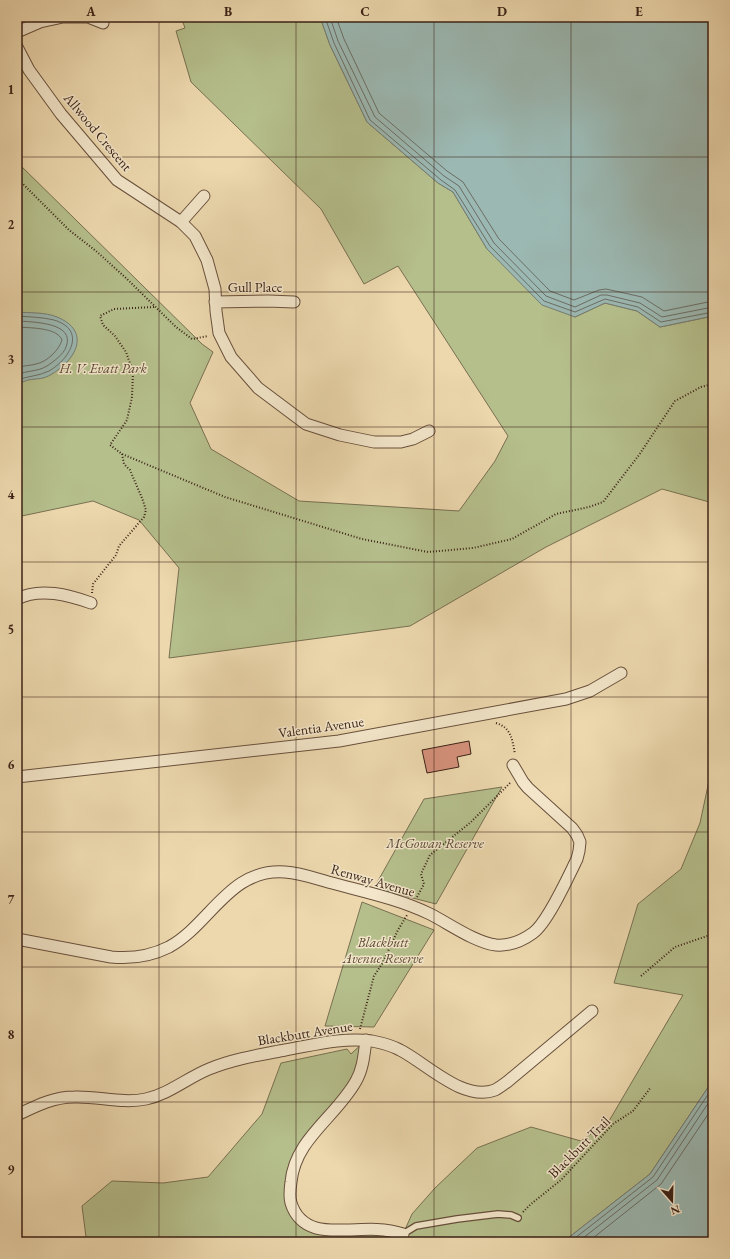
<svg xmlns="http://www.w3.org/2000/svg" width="730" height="1259" viewBox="0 0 730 1259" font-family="'EB Garamond',serif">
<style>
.green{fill:#b5bf8c;stroke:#787051}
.water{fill:#9bb8b2;stroke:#757c74}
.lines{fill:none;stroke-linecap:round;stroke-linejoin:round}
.shore{stroke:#6b6d64;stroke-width:1}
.building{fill:#d5917b;stroke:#3b2216}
.lane-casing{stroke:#68503c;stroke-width:8}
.street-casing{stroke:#68503c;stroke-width:13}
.path{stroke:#3b2216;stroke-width:2;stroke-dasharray:1 2;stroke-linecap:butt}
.lane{stroke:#f3e6ca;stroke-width:5.5}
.street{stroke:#f3e6ca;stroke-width:11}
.grid{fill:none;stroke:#3b2216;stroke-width:1;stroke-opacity:0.55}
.labels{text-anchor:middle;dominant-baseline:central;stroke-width:3;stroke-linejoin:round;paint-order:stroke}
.street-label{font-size:14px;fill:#3b2216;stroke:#f3e6ca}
.park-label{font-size:14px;font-style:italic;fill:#5a4934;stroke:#f3e6ca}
.neatline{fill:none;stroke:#3b2216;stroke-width:1.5}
.grid-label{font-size:13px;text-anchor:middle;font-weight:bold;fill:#3b2216}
</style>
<rect width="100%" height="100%" fill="#edd8ae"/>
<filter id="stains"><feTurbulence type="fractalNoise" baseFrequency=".005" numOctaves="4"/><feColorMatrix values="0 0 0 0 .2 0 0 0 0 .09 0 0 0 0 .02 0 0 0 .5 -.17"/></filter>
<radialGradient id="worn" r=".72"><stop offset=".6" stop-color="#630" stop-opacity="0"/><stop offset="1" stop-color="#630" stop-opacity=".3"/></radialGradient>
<g class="green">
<polygon points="181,17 320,17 330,45 367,122 438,183 453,192 487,249 575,317 605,303 637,311 660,327 713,316 713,503 662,489 546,547 410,626 169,658 179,568 139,520 93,501 17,517 17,162 202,344 213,352 190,403 211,449 299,501 459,511 495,461 508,436 398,266 364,284 321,209 191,82 176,31 185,28"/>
<polygon points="713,762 713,1080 650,1174 563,1242 85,1242 86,1237 82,1206 112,1181 163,1183 208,1177 262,1114 281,1063 347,1049 351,1054 366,1040 360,1072 312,1134 290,1194 307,1224 403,1234 412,1214 435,1188 477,1148 531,1127 581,1141 609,1121 683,995 614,983 638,904 681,869 700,823"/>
<polygon points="502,787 436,904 374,888 424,799"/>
<polygon points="362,902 434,930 374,1027 325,1026"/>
</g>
<g class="water">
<polygon points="320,17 713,17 713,316 660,327 637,311 605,303 575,317 542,305 487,249 453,192 438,183 367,122 330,45"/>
<path d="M17,312C29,313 45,312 57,317C91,331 77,359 52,374C42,380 39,378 28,380C25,381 21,383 17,384Z"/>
<polygon points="713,1080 713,1242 563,1242 650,1174"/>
</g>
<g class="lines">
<g class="shore">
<polyline points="325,17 334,43 370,120 441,180 455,190 490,246 544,301 575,312 605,299 638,307 661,322 713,312"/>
<polyline points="330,17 338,41 375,117 444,176 459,186 494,243 546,296 575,307 601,295 607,295 640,303 662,317 713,307"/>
<polyline points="336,17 344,39 379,113 447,171 463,182 499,239 550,291 574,300 599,290 606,289 642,297 664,311 713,301"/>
<path d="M17,316C29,317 42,317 54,320C87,330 70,359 49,371C39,376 28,376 17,380"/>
<path d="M17,321C32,322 76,322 66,347C64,354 53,362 47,366C37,372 27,370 17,375"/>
<path d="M17,327C29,328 57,327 62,340C59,350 47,362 36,364C29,366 24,365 17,368"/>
<polyline points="570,1242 653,1177 713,1087"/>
<polyline points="578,1242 657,1180 713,1096"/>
<polyline points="588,1242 661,1184 713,1107"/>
</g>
</g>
<polygon class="building" points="469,741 471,754 457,757 459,767 427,773 422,750"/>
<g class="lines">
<g class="lane-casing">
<polyline id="lane" points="403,1234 416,1226 457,1219 498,1214 511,1215 518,1218"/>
</g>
<g class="street-casing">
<g id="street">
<polyline points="17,32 40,22 63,17 88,17 103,23"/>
<polyline points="17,47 29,70 61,114 117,180 181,222 195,236 207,260 215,289 216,311 219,333 231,357 258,388 306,424 340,435 374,442 401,442 413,439 429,431"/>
<polyline points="181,222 204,196"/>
<polyline points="215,302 268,301 294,302"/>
<path d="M17,599C40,587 69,595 91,603"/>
<polyline points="17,777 339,741 566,699 590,691 621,673"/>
<path d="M17,939L111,957C131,959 151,956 169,947C211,924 229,868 285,872C301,873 317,879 332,883C365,892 399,899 430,914C448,923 476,943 496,945C509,946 522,941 533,933C548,922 568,877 577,859L579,851L580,842L577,835L572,828L528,788L523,782L513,765"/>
<path d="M366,1040C364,1055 363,1069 356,1081C336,1117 295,1139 291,1182C290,1189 289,1196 291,1203C295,1216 303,1224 316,1228C326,1231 338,1230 349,1230C368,1229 385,1228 403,1234"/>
<path d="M17,1115C36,1106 53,1097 74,1097C98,1096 122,1104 146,1099C169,1094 187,1078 209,1069C233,1059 259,1055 285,1050C314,1045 342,1037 372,1041C382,1043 391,1045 400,1050C426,1063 463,1102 495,1090C499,1088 503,1085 507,1082L592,1011"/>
</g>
</g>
<g class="path">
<polyline points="17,178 69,230 96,251 126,278 176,327 192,339 208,336"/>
<polyline points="154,307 114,309 100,316 103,325 115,336 126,352 133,372 132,397 127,420 110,445 122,454 225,497 362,539 428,552 473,548 512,539 556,514 589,507 603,502 639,455 675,401 701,387 713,384"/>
<polyline points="92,593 93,584 116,555 119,546 144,517 146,510 142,498 130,470 124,464 122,454"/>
<path d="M496,723C512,728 512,740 515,754"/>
<polyline points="417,897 424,884 421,874 430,855 471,822 510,783"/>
<polyline points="641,976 675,947 713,934"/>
<polyline points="360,1029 374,976 382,964 398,930 407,915"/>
<polyline points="523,1212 531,1204 561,1180 613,1124 633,1111 651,1087"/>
</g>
<use href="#lane" class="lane"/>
<use href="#street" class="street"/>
</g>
<path class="grid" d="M159,17V1242M296,17V1242M434,17V1242M571,17V1242M17,157H713M17,292H713M17,427H713M17,562H713M17,697H713M17,832H713M17,967H713M17,1102H713"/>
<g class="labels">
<g class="street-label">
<text transform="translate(98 132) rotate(50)">Allwood Crescent</text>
<text x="255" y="287">Gull Place</text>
<text transform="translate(321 727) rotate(-8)">Valentia Avenue</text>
<text transform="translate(373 880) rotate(16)">Renway Avenue</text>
<text transform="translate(305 1033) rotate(-9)">Blackbutt Avenue</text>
<text transform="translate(579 1147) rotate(-45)">Blackbutt Trail</text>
</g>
<g class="park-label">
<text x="103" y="368">H. V. Evatt Park</text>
<text x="435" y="843">McGowan Reserve</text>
<text x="383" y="942">Blackbutt<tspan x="383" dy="16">Avenue Reserve</tspan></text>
</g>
</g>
<rect width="730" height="1259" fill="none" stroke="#edd8ae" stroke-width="44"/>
<g transform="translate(672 1201) rotate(160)" stroke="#f3e6ca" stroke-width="3" paint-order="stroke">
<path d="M0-3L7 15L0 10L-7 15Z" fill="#3b2216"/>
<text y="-6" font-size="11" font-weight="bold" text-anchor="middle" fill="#3b2216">N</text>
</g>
<rect x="22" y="22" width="686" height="1215" class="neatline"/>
<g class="grid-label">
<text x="91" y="16">A</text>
<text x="228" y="16">B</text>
<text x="365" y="16">C</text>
<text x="502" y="16">D</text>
<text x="639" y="16">E</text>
<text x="11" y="94">1</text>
<text x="11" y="229">2</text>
<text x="11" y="364">3</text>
<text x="11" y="499">4</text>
<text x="11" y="634">5</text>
<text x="11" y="769">6</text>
<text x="11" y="904">7</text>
<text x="11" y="1039">8</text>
<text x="11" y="1174">9</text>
</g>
<rect width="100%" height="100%" filter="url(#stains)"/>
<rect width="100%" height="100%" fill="url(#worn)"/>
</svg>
